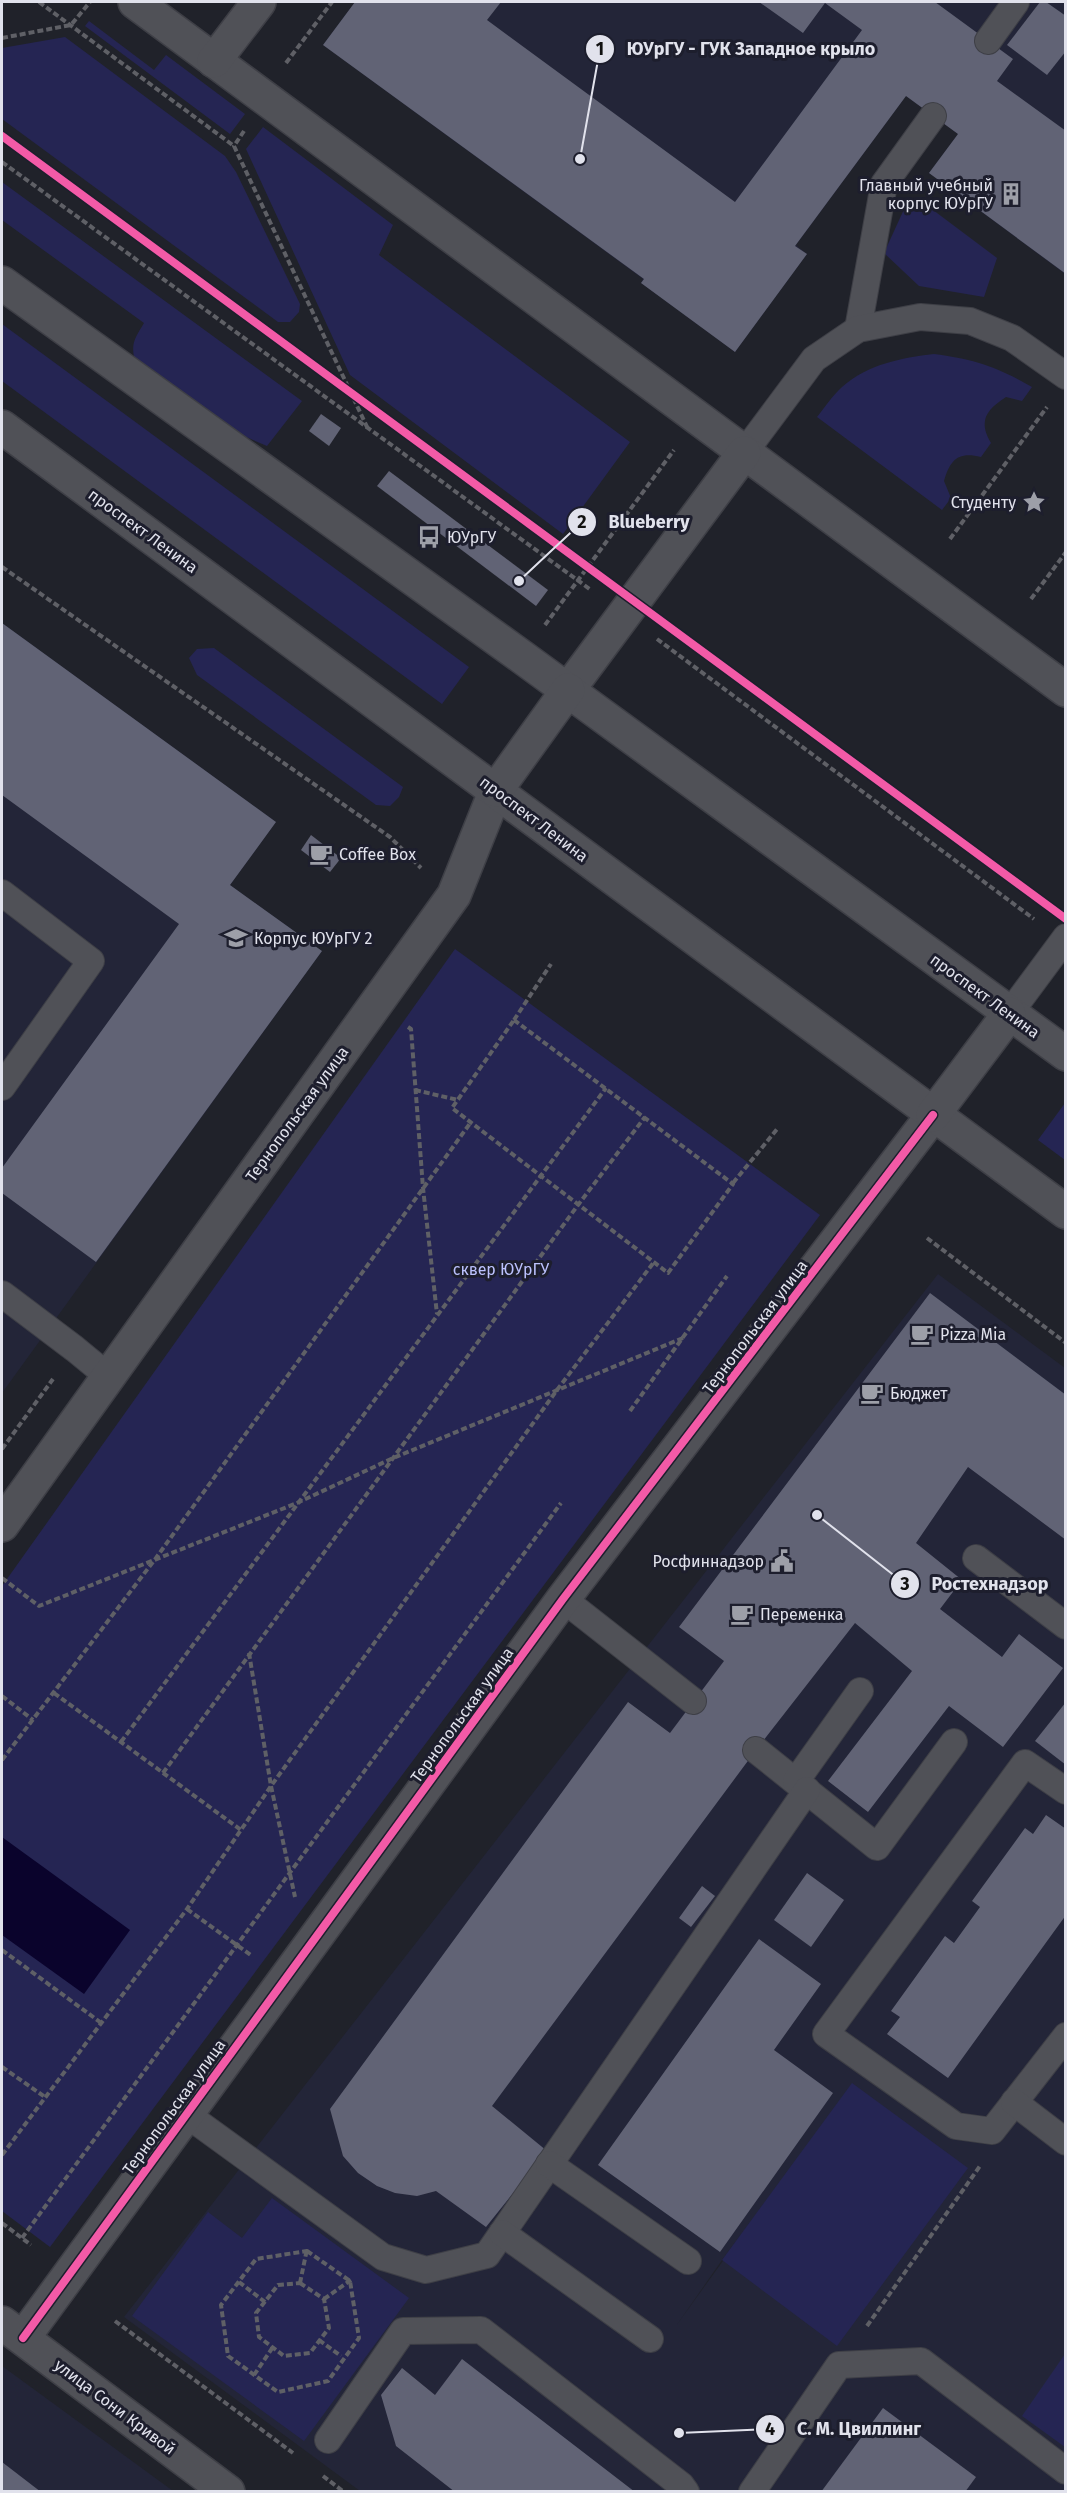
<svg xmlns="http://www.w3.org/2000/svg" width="1067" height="2493" viewBox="0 0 1067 2493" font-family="'Fira Sans',sans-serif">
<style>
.built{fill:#232538;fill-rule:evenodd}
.green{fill:#252553}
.water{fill:#0a032c}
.building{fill:#616375}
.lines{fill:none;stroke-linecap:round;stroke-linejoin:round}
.lane-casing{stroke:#3e3f46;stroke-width:28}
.street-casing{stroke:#3e3f46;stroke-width:36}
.secondary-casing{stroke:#3e3f46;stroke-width:36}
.path{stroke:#5f6066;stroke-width:4;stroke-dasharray:6 3;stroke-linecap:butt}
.lane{stroke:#505157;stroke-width:26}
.street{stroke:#505157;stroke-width:33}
.secondary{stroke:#505157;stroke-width:33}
.cycleway-casing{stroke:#1d1e2d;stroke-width:11}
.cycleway{stroke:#f35aa7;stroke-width:8}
.labels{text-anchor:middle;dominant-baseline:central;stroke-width:6;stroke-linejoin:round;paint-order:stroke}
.poi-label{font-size:16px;fill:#e1e2ec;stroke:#1d1e2d;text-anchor:start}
.street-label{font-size:16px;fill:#e1e2ec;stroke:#1d1e2d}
.park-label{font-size:16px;fill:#bcc2fe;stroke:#1d1e2d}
.leader{fill:none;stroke:#e1e2ec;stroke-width:2}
.callout-dot{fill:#e1e2ec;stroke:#1d1e2d;stroke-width:2}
.mark-label{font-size:18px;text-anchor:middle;font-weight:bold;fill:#111}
.callout-label{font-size:18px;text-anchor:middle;font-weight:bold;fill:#e1e2ec;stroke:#1d1e2d;stroke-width:6;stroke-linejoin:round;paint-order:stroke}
</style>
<rect width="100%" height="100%" fill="#20222a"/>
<g class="built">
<polygon points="355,2 1065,2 1065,274 929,173 958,134 906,96 796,245 807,254 735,352 641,283 643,279 323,45"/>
<polygon points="2,623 276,822 230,885 322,951 2,1393"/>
<path d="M938,1274L1065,1368V2491H360L124,2317ZM782,2179L676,2326L722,2260Z"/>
<polygon points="2,2366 173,2491 2,2491"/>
</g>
<g class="green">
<polygon points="89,21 154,70 166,55 245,114 230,134 85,26"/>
<polygon points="65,37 225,156 236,172 300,304 299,312 290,322 278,322 2,119 2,48"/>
<polygon points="263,127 393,225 379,255 630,442 563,534 350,375 246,149"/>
<path d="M2,182L302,401L267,446L225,428L135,360C130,343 136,337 144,323L2,220Z"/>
<polygon points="925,204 997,258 984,297 919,286 884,253 906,205"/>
<polygon points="2,324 469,667 442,704 2,381"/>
<path d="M934,354C973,359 998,367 1032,387L1022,401L1006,397C986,410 978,421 991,443L981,457C958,451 950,460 944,481L951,498L942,510L817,417C825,407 833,395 842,387C868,364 901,358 934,354Z"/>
<polygon points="214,648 403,787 399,797 390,806 376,805 197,675 189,658 197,649"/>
<polygon points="455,949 820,1215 50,2247 2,2211 2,1586"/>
<polygon points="1065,1103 1065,1160 1038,1140"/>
<polygon points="852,2083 968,2168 837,2346 722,2260"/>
<polygon points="272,2198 409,2298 304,2441 132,2316 208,2212 242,2238"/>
<polygon points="1065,2354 1065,2447 1022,2416"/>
</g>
<polygon class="water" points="2,1837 130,1930 84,1994 2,1935"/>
<g class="building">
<polygon points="355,2 501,2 487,20 735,202 862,30 825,3 803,33 759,2 935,2 1013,59 997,81 1066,131 1066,274 929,173 958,134 906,96 795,246 807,254 735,352 641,283 644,279 323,45"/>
<polygon points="1040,2 1046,2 1066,16 1066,51 1047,75 1007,45"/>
<polygon points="321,414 341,428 329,446 309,431"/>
<polygon points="389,471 548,590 536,606 377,486"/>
<polygon points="2,623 276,822 230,885 322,951 96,1262 2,1193 2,1168 179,924 2,795"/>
<polygon points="311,835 341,858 330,872 301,850"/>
<polygon points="930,1293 1066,1395 1066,1540 968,1467 916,1543 962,1580 940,1609 1002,1657 1019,1634 1063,1668 1003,1747 949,1706 868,1812 828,1781 912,1671 855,1623 756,1750 492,2106 547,2151 486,2227 436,2191 417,2196 395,2193 377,2186 358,2173 343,2156 330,2109 628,1702 670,1733 724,1661 679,1627"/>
<polygon points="1066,1702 1066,1765 1035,1741"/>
<polygon points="1046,1815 1066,1829 1066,1915 948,2078 887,2034 900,2017 891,2011 945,1936 954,1943 980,1907 972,1901 1025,1828 1033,1834"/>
<polygon points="807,1873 844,1900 811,1947 774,1920"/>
<polygon points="702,1886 715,1896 691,1927 679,1918"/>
<polygon points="759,1939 821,1984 774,2050 833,2093 720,2252 598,2165"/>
<polygon points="462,2359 635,2492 455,2492 396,2446 381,2395 402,2368 435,2395"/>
<polygon points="883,2408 976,2477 965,2492 821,2492"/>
<polygon points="2,2462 41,2492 2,2492"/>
</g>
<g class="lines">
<g class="lane-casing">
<g id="lane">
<polyline points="988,41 1016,2"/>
<polyline points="858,329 884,184 933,116"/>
<polyline points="744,453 814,359 858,329 920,317 970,321 1012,338 1066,376"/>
<polyline points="2,893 91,961 2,1087"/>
<polyline points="1009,1014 1066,937"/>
<polyline points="2,1294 75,1349 109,1377"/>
<polyline points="976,1558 1066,1626"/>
<polyline points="563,1599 693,1701"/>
<polyline points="756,1750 877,1847 954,1742"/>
<polyline points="796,1781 860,1691"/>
<polyline points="1066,1791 1025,1763 826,2034 956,2126 992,2131 1066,2036"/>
<polyline points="1014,2102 1066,2142"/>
<polyline points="186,2114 383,2257 426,2270 487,2255 807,1790"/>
<polyline points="549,2164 688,2261"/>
<polyline points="502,2233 650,2339"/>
<polyline points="328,2440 403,2331 481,2330 681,2485 686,2492"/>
<polyline points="752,2492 839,2365 921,2361 1066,2471"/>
</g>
</g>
<g class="street-casing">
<g id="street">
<polyline points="135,2 1066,690"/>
<polyline points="214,61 259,2"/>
<polyline points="568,690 744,453"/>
<polyline points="2,1525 454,895 496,790"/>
<polyline points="23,2338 563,1599 933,1115"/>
</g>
</g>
<g class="secondary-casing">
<g id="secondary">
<polyline points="2,283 522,657 1066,1054"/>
<polyline points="2,427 1066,1212"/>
<polyline points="496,790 568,690"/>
<polyline points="933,1115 1009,1014"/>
<polyline points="2,2323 228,2492"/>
</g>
</g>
<g class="path">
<polyline points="39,2 234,146"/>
<polyline points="2,38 71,25 90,2"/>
<polyline points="286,63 332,2"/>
<polyline points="244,131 234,146 368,429"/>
<polyline points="2,162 591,590"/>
<polyline points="950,539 1047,407"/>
<polyline points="2,567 390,837 421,868"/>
<polyline points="1031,599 1066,552"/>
<polyline points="545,625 674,450"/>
<polyline points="657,639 1034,919"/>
<polygon points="514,1020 733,1184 668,1273 452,1108"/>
<polyline points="514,1020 551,964"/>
<polyline points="408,1027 411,1029 423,1188 437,1314"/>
<polyline points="415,1090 458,1100"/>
<polyline points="733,1183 778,1128"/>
<polyline points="927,1238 1066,1343"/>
<polyline points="630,1411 727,1276"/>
<polyline points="2,1449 53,1379"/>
<polyline points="2,1578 39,1606 297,1503 391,1459 683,1338"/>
<polyline points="249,1653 271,1786 295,1897"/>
<polyline points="54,1693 241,1830"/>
<polyline points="2,1696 33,1720"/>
<polyline points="121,1742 606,1088"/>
<polyline points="2,1760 156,1558 471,1122"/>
<polyline points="163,1773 578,1205 645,1117"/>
<polyline points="187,1909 252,1956"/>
<polyline points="2,1950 100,2022"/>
<polyline points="2,2067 45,2097"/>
<polyline points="2,2155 187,1909 271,1786 557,1390 654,1262"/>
<polyline points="2,2223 31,2245"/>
<polyline points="22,2238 561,1503"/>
<polygon points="307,2251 350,2281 359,2338 328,2381 278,2392 228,2356 221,2305 256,2259"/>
<polyline points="239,2282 265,2302"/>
<polygon points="300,2283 324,2299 329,2328 310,2353 284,2356 259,2337 256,2313 278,2285"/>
<polyline points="300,2283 307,2249"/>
<polyline points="324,2299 351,2280"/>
<polyline points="115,2321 293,2453"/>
<polyline points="867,2326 980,2166"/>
<polyline points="319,2340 341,2356"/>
<polyline points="254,2375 273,2347"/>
<polyline points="323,2476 344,2492"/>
</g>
<use href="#lane" class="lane"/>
<use href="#street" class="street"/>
<use href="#secondary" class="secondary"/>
<g class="cycleway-casing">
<g id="cycleway">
<path d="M2,136C356,398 712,657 1066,919"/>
<polyline points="23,2338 563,1599 933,1115"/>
</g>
</g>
<use href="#cycleway" class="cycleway"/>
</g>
<defs>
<g id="building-bare" transform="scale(1.8)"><path d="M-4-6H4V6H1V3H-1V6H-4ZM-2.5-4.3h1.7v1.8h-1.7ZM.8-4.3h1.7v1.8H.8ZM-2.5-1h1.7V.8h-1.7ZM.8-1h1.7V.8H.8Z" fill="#9d9fa8" stroke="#1d1e2d" stroke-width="2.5" paint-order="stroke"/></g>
<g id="sight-bare" transform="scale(1.8)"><path d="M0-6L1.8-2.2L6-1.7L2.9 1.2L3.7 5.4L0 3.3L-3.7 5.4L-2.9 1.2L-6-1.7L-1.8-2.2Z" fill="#9d9fa8" stroke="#1d1e2d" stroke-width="2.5" paint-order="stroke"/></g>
<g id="bus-bare" transform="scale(1.8)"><path d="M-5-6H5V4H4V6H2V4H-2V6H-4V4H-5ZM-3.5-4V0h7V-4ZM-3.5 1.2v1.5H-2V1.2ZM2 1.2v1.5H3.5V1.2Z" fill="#9d9fa8" stroke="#1d1e2d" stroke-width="2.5" paint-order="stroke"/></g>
<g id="cafe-bare" transform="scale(1.8)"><path d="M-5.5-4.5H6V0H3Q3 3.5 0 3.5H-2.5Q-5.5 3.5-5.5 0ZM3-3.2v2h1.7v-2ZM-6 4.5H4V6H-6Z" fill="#9d9fa8" stroke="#1d1e2d" stroke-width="2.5" paint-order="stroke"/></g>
<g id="university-bare" transform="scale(1.8)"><path d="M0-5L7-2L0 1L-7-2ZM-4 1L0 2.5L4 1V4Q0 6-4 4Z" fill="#9d9fa8" stroke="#1d1e2d" stroke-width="2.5" paint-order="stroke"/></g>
<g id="civic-bare" transform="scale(1.8)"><path d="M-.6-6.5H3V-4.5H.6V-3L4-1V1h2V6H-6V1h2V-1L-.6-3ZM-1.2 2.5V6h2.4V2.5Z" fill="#9d9fa8" stroke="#1d1e2d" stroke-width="2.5" paint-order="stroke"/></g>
</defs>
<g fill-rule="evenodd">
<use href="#building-bare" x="1011" y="194"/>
<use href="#sight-bare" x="1034" y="502"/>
<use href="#bus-bare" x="429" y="537"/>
<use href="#cafe-bare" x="321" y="854"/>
<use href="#university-bare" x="236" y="938"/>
<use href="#cafe-bare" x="922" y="1334"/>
<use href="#cafe-bare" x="872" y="1393"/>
<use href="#civic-bare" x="782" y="1561"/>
<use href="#cafe-bare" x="742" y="1614"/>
</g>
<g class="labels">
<g class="poi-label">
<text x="993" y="185" text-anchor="end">Главный учебный<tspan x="993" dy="18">корпус ЮУрГУ</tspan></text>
<text x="1016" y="502" text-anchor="end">Студенту</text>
<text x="447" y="537">ЮУрГУ</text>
<text x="339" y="854">Coffee Box</text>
<text x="254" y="938">Корпус ЮУрГУ 2</text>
<text x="940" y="1334">Pizza Mia</text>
<text x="890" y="1393">Бюджет</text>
<text x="764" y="1561" text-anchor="end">Росфиннадзор</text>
<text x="760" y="1614">Переменка</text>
</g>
<g class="street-label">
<text transform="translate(143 531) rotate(36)">проспект Ленина</text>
<text transform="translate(534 819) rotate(37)">проспект Ленина</text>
<text transform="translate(985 996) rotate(36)">проспект Ленина</text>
<text transform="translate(297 1114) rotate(-54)">Тернопольская улица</text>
<text transform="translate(755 1327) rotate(-53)">Тернопольская улица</text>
<text transform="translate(462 1715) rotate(-54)">Тернопольская улица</text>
<text transform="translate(174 2107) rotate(-54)">Тернопольская улица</text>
<text transform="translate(115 2407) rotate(37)">улица Сони Кривой</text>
</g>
<g class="park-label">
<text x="501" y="1269">сквер ЮУрГУ</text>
</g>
</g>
<path class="leader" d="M580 159L600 49M519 581L582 522M817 1515L905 1584M679 2433L770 2429"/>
<g class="callout-dot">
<circle cx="580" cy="159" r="6"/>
<circle cx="519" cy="581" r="6"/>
<circle cx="817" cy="1515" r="6"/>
<circle cx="679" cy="2433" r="6"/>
<circle cx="600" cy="49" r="15"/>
<circle cx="582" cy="522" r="15"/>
<circle cx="905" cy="1584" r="15"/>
<circle cx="770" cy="2429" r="15"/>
</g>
<g class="mark-label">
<text x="600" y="55">1</text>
<text x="582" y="528">2</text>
<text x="905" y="1590">3</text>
<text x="770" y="2435">4</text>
</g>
<g class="callout-label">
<text x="751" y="55">ЮУрГУ - ГУК Западное крыло</text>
<text x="649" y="528">Blueberry</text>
<text x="990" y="1590">Ростехнадзор</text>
<text x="859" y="2435">С. М. Цвиллинг</text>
</g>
<rect width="1067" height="2493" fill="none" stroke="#e1e2ec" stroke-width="6"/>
</svg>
